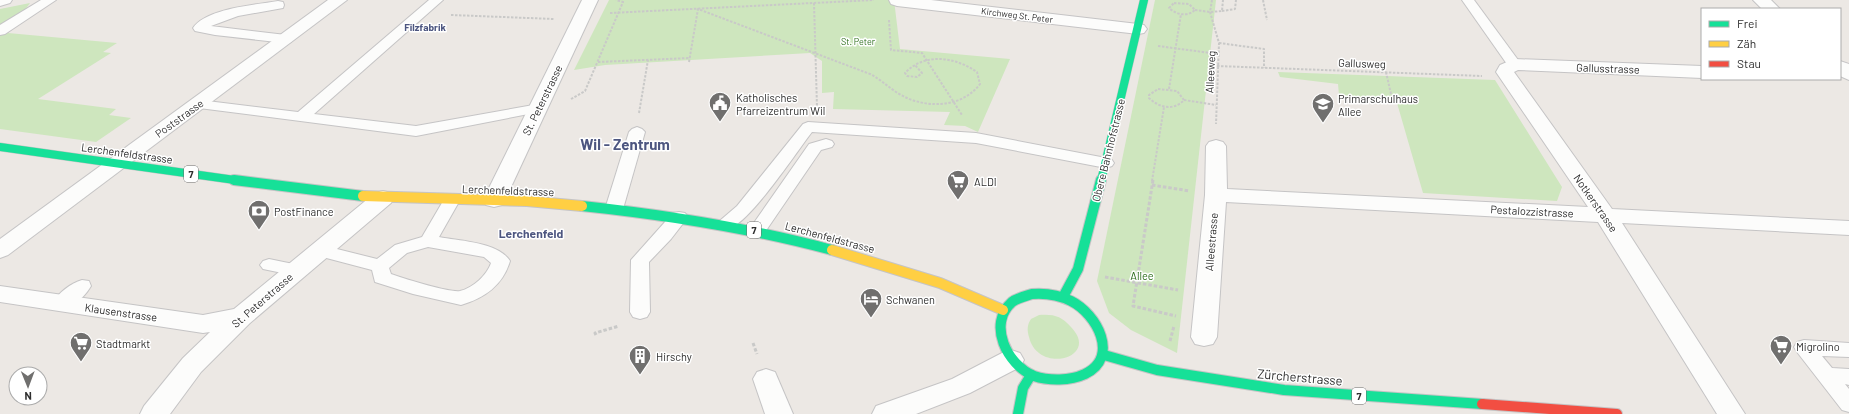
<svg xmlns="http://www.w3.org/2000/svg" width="1849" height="414" viewBox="0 0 1849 414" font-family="Barlow,sans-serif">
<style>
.green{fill:#cee6be}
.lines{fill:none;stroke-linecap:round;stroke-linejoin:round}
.lane-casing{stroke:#c5c4c5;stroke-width:2}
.street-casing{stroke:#c5c4c5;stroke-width:2}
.fast-far1-casing{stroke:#c5c4c5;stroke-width:9}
.fast-casing{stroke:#c5c4c5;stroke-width:12}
.slow-casing{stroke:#c5c4c5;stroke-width:12}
.jam-casing{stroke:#c5c4c5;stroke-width:12}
.path-far1{stroke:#c9c9c8;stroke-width:2;stroke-dasharray:2.5 1.5;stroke-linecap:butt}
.path{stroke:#c9c9c8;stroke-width:3;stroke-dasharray:3.5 2;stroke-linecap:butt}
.lane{fill:#fcfcfb;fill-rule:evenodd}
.street{fill:#fcfcfb;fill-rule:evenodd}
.fast-far1{stroke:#16e098;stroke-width:8}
.fast{stroke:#16e098;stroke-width:10}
.slow{stroke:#ffcf43;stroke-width:10}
.jam{stroke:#f24e42;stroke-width:10}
.labels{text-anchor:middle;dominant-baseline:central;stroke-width:3;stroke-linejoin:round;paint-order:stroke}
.far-street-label{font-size:9px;fill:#2e2e2e;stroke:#fff}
.far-park-label{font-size:9px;fill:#2c6e1b;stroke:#fff}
.far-neighbourhood-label{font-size:10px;font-weight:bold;fill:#4d5680;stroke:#fff}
.shield{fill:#fff;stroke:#6d6d6d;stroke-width:1}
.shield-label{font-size:10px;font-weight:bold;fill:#2e2e2e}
.street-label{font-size:11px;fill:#2e2e2e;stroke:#fff}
.poi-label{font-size:11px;fill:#2e2e2e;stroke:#fff;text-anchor:start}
.park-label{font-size:11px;fill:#2c6e1b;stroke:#fff}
.neighbourhood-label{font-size:12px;font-weight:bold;fill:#4d5680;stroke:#fff}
.near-street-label{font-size:13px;fill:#2e2e2e;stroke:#fff}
.district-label{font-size:15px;font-weight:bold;fill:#4d5680;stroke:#fff}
</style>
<rect width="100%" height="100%" fill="#ece8e4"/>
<g class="green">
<polygon points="609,0 894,0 900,49 1010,59 978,132 965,126 944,125 950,112 833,109 834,92 822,93 822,61 810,53 605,65 574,70"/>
<polygon points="1155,0 1216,0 1177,353 1131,330 1109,313 1097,281"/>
<polygon points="30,3 8,33 117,43 103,52 111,53 38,99 116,109 109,115 131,118 96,142 0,129 0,9"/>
<polygon points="1278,72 1495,80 1562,187 1557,201 1423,193 1397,103 1339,95 1338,84 1280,77"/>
<path d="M1039,315C1054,314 1061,316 1071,327C1101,358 1038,375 1029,337C1027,330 1027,325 1031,319Z"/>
</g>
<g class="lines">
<g class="lane-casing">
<g id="lane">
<polygon points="41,0 56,0 5,34 0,35 0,25"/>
<polygon points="429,0 443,0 314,114 416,126 539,104 544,105 546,108 544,111 416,136 199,108 194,107 192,104 194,101 199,100 298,112"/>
<polygon points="1462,0 1474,0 1521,64 1519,67 1509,67"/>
<path d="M278,1L283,2L284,5L283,8L238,16L211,26L286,35L291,36L293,39L291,42L286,43L215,35L195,31L193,28C207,8 256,5 278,1Z"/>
<path d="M808,122L976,133L1106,158L1112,160L1114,163L1112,166L1106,168L976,143L812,132C795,154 753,218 731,228C727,230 723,229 719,228L716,224L737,206L803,124Z"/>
<polygon points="637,127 642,129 645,132 623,209 620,213 614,214 608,213 605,209 629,132 632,129"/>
<polygon points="826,139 832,141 834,144 832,147 821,150 763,235 757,237 751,235 748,231 751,227 809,144"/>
<path d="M452,195L458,196L460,200L439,237C460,241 498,242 510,261C503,285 485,298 461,305L413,294L375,282L372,270L315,255L312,251L315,247L321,245L377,259L395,245L422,237L446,196ZM428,247L484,257L491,263C487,275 473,288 460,291C450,293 402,278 391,274L389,268L407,253Z"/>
<polygon points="679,212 685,213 688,217 671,239 649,262 650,312 647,317 640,319 633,317 630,312 631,260 673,213"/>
<polygon points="269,259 303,266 306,270 303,274 297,276 263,269 260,265 263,261"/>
<path d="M82,280L89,281L91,286C84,298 69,312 55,308L53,303C58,293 71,283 82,280Z"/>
<polygon points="1804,340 1849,343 1849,357 1822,356 1832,368 1849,369 1849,385 1845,384 1849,389 1849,412 1842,410 1797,352 1794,347 1797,342"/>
</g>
</g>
<g class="street-casing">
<g id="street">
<polygon points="0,0 12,0 10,3 0,6"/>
<polygon points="328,0 347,0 8,255 0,258 0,239"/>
<polygon points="582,0 598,0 505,200 502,205 494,207 486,205 483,200"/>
<polygon points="889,0 931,0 1138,24 1144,25 1147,29 1144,33 1138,34 897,6 891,4"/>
<polygon points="1753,0 1771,0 1780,9 1762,9"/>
<polygon points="1514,59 1702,66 1702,78 1518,70 1514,72 1612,209 1849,221 1849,235 1622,223 1745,414 1717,414 1598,222 1226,202 1217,337 1213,344 1204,346 1195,344 1191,337 1205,195 1206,146 1209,142 1216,140 1223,142 1226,146 1227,189 1588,207 1496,72 1500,65"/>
<polygon points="1840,61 1849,64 1849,80 1840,76"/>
<polygon points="383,191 391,193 394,198 391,203 250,323 201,372 170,414 140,414 144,406 183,358 210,332 203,333 0,302 0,286 203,315 234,309 375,193"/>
<polygon points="1011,350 1020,353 1024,360 1020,367 970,393 916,414 872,414 876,406 952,379 1002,353"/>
<polygon points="766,369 775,372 793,414 765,414 753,379 757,372"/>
</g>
</g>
<g class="fast-far1-casing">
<g id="fast-far1">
<polyline points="0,147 242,181"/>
<polyline points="1101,181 1144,0"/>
</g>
</g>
<g class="fast-casing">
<g id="fast">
<polyline points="234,180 363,196"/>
<path d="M582,206C667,215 750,228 832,250"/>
<path d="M1032,294C1045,293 1059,295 1071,301C1097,314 1120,357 1085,374C1070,381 1049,381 1034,376C1007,365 987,324 1012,302C1017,298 1026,296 1032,294Z"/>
<polyline points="1063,297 1078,269 1101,180"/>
<polyline points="1104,355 1157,370 1284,390 1482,404"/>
<polyline points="1018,414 1023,388 1031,375"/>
</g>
</g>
<g class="slow-casing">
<g id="slow">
<polyline points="363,196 527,201 582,206"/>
<polyline points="832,250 940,283 1003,310"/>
</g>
</g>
<g class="jam-casing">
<polyline id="jam" points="1482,404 1617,414"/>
</g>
<g class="path-far1">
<polyline points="1212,0 1210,12 1219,43 1216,124"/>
<polyline points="1263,0 1267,20"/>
<polyline points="814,3 817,107"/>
<path d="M1174,3L1189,4L1195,10C1187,17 1177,15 1169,8Z"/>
<polyline points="1195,10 1210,12 1222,11 1223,0"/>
<polyline points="1222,11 1235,9 1236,0"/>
<polyline points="610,13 874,0"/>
<polyline points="451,15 554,19"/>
<polyline points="889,20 891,50 922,53 962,115"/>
<polyline points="1219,43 1264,49 1264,68"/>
<polyline points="1158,46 1218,54"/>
<polyline points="598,62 690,58"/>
<path d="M689,62L698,9L870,74C882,80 890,89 901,95C926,109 962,108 980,84L977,72C955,57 925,52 905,73L907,76L917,77L922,73L915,65"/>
<polyline points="1217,66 1482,76"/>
<polyline points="1386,72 1393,103"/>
<path d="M1158,89L1177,91L1184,100C1174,111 1159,108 1149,98V95Z"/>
<polyline points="1169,89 1181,14"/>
<polyline points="571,99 585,91 623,2 616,0"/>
<polyline points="1184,100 1216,105"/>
<polyline points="639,113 648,60"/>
<polyline points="1152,181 1164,107"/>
</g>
<g class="path">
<polyline points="1153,180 1133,306 1176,316"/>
<polyline points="1152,185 1190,191"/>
<polyline points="1105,277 1178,290"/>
<polyline points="596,335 595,333 619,326"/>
<polyline points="1170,341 1174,326"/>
<polyline points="753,343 757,354"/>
</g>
<use href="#lane" class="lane"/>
<use href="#street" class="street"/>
<use href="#fast-far1" class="fast-far1"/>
<use href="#fast" class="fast"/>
<use href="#slow" class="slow"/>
<use href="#jam" class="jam"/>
</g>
<defs>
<g id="civic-pin" transform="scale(1.15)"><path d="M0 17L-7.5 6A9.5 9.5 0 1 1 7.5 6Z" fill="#706f6e" stroke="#fff"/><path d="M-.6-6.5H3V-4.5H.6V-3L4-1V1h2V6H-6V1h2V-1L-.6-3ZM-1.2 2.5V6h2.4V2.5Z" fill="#fff"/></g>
<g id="school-pin" transform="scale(1.15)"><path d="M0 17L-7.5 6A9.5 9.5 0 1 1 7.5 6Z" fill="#706f6e" stroke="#fff"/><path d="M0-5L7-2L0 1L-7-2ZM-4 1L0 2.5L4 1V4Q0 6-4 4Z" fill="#fff"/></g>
<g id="supermarket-pin" transform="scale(1.15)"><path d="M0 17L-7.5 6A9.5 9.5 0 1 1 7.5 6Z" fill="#706f6e" stroke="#fff"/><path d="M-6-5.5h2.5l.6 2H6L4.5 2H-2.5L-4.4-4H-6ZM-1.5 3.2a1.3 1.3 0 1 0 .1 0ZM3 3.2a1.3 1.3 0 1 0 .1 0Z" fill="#fff"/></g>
<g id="bank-pin" transform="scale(1.15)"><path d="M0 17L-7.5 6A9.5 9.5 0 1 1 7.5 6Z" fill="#706f6e" stroke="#fff"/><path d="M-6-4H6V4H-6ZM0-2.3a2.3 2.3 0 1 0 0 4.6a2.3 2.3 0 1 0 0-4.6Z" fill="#fff"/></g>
<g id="hotel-pin" transform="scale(1.15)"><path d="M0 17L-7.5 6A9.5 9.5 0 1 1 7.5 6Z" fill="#706f6e" stroke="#fff"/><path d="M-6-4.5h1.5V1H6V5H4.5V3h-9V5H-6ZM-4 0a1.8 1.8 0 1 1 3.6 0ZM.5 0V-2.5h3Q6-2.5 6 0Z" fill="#fff"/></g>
<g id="building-pin" transform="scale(1.15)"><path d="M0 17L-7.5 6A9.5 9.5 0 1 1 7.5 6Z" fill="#706f6e" stroke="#fff"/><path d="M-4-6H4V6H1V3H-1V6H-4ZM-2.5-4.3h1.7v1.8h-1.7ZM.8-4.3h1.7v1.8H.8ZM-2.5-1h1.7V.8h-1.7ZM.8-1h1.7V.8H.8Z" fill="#fff"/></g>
</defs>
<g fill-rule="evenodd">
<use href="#civic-pin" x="720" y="103"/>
<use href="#school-pin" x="1323" y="104"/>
<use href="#supermarket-pin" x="958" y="181"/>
<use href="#bank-pin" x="259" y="211"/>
<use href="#hotel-pin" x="871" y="299"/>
<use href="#supermarket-pin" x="81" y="343"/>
<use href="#supermarket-pin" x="1781" y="346"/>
<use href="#building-pin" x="640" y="356"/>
</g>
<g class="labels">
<g class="far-street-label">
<text transform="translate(1017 15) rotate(7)">Kirchweg St. Peter</text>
</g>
<g class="far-park-label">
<text x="858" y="41">St. Peter</text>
</g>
<g class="far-neighbourhood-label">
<text x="425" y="27">Filzfabrik</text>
</g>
<g class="shield">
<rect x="184" y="166" width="14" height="16" rx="3"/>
<rect x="747" y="222" width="14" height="16" rx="3"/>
<rect x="1352" y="388" width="14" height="16" rx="3"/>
</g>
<g class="shield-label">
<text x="191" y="174">7</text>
<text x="754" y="230">7</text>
<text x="1359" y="396">7</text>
</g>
<g class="street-label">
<text transform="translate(1362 63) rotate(2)">Gallusweg</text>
<text transform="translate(1608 68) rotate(2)">Gallusstrasse</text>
<text transform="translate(1210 72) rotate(-87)">Alleeweg</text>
<text transform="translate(542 100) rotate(-64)">St. Peterstrasse</text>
<text transform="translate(179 118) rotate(-36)">Poststrasse</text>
<text transform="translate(1108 150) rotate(-76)">Obere Bahnhofstrasse</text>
<text transform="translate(127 153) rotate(8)">Lerchenfeldstrasse</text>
<text transform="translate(508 190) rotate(2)">Lerchenfeldstrasse</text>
<text transform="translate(1596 203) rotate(55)">Notkerstrasse</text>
<text transform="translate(1532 211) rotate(3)">Pestalozzistrasse</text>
<text transform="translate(830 237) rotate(15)">Lerchenfeldstrasse</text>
<text transform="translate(1211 242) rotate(-85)">Alleestrasse</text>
<text transform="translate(262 300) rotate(-41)">St. Peterstrasse</text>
<text transform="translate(121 312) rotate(8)">Klausenstrasse</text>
</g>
<g class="poi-label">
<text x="736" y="97">Katholisches<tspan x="736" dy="13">Pfarreizentrum Wil</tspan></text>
<text x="1338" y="98">Primarschulhaus<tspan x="1338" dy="13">Allee</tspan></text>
<text x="974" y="181">ALDI</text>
<text x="274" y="211">PostFinance</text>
<text x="886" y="299">Schwanen</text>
<text x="96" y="343">Stadtmarkt</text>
<text x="1796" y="346">Migrolino</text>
<text x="656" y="356">Hirschy</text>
</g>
<g class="park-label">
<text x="1142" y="275">Allee</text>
</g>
<g class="neighbourhood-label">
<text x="531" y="233">Lerchenfeld</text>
</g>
<g class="near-street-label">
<text transform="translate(1300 377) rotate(5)">Zürcherstrasse</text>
</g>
<g class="district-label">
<text x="625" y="144">Wil - Zentrum</text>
</g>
</g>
<rect x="1701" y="8" width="140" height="72" fill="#ffffff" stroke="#ababab"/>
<rect x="1709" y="21" width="20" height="6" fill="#16e098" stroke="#ababab"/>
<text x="1737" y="28" font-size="12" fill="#2e2e2e">Frei</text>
<rect x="1709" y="41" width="20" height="6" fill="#ffcf43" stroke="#ababab"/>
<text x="1737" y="48" font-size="12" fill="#2e2e2e">Zäh</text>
<rect x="1709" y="61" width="20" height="6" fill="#f24e42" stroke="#ababab"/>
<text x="1737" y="68" font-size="12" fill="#2e2e2e">Stau</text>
<g transform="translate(28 386) rotate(179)"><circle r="19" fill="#ffffff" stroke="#ababab"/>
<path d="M0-3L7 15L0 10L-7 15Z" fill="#706f6e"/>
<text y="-6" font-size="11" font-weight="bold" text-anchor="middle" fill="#2e2e2e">N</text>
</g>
</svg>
